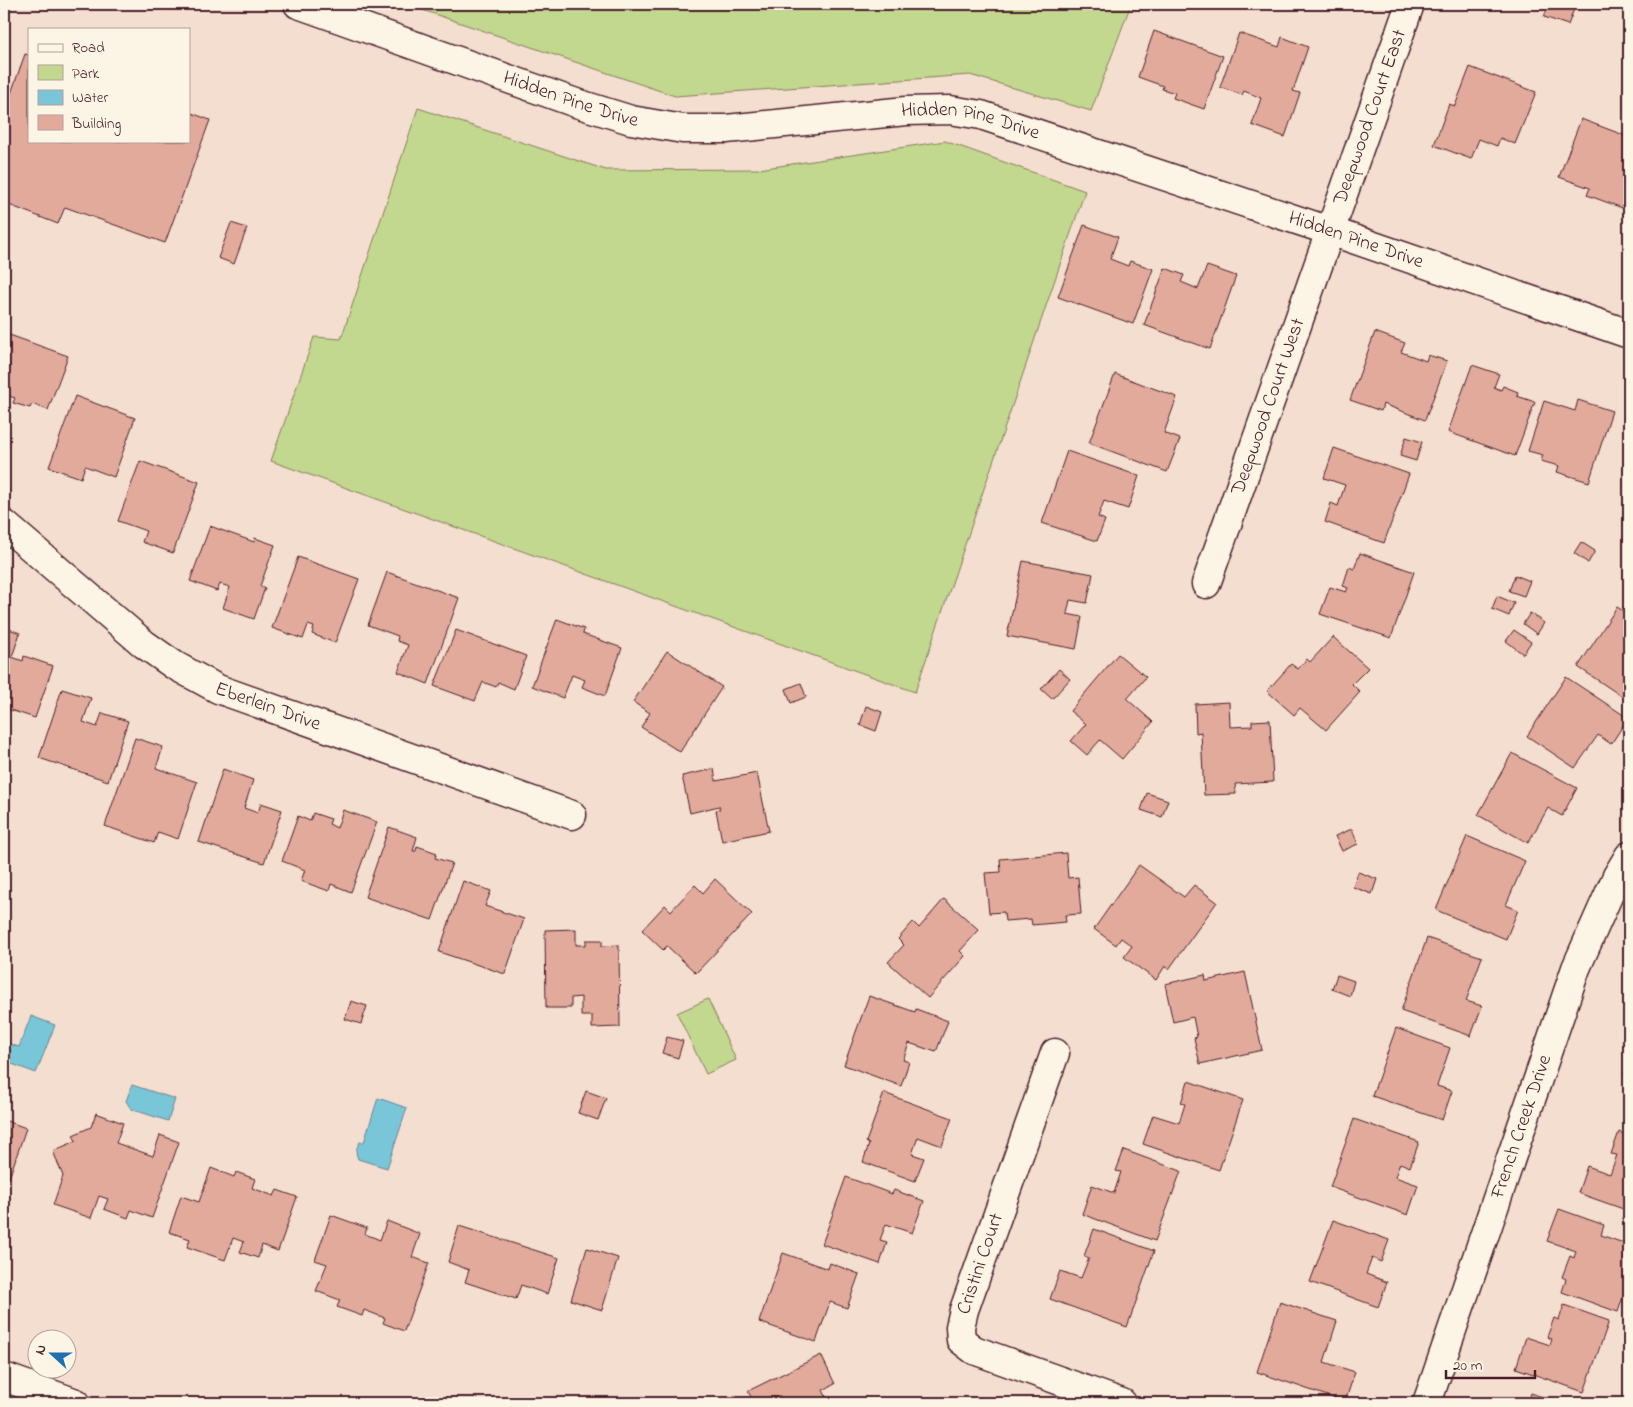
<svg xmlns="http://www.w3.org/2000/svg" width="1633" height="1407" viewBox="0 0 1633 1407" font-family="'Indie Flower',sans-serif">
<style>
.green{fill:#c1d88e;stroke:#867c5c}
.water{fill:#7ac6d9;stroke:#678393}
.building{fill:#e2aa9b;stroke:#4a1f2b}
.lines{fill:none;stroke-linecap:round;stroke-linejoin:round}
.minor-casing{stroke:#4a1f2b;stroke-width:31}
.tertiary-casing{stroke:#4a1f2b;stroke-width:31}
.minor{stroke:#fcf5e5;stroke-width:28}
.tertiary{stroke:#fcf5e5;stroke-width:28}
.labels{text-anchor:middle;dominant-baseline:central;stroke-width:4;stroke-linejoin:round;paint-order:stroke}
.street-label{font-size:20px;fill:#4a1f2b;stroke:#fcf5e5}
</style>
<rect width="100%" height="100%" fill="#f4decf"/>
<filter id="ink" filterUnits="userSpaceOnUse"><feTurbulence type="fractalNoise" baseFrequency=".02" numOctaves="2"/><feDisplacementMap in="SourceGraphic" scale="10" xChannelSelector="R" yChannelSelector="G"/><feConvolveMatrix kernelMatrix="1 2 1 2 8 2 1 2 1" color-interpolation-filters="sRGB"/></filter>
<g filter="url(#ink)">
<g class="green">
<polygon points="405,4 1131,4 1091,111 970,75 675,96"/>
<polygon points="418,108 606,170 759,169 945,141 1085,191 915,692 271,461 314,337 341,339"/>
<polygon points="708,999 736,1060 706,1074 677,1013"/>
</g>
<g class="water">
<polygon points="31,1016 55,1025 36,1073 4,1061 4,1052 7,1043 19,1047"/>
<polygon points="132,1085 175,1099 168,1121 131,1109 126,1101"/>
<path d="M378,1098L407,1108L387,1168L358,1159C355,1152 356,1148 360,1142H364Z"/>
</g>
<g class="building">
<polygon points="1549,4 1561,4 1574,9 1568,25 1544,17"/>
<polygon points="1624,4 1629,4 1629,13 1628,14"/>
<polygon points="1154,31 1223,56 1204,109 1173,98 1175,93 1162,89 1163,86 1138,77"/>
<polygon points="1239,33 1279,47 1282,37 1308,47 1293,91 1300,93 1285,137 1252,125 1261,98 1244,91 1242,95 1220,87"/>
<polygon points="25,54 29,55 29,141 189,141 189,112 210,120 165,243 65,207 58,224 4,203 4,113"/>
<polygon points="1470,67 1536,92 1515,144 1500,138 1497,146 1479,139 1471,159 1434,145 1449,104 1455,106"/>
<polygon points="1581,119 1629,137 1629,197 1625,209 1587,195 1590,188 1559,177"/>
<polygon points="231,223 247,228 234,264 218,258"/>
<polygon points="1084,225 1118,237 1110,259 1128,266 1130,261 1153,269 1133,324 1058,297"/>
<polygon points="1207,266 1236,276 1210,349 1144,325 1165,268 1184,275 1181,282 1198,289"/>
<polygon points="1375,332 1405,343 1401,352 1426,361 1428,355 1447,361 1425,420 1383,404 1381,411 1350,400"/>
<polygon points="4,333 68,356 48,410 32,404 30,408 13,403 15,398 9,396 4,410"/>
<polygon points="1472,365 1499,374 1494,387 1501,390 1503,386 1518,392 1517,396 1535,402 1515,456 1448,432"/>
<polygon points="1115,374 1177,397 1164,433 1180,439 1167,472 1089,443"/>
<polygon points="75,396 135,418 114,477 85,466 81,478 49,467"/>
<polygon points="1578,400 1612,411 1589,482 1557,472 1559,466 1541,461 1543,455 1528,451 1544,401 1575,411"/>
<polygon points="1406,437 1422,442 1416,461 1400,456"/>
<polygon points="1334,448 1409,474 1384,543 1325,522 1331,503 1338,506 1345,485 1324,478"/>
<polygon points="1067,451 1139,476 1128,509 1104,501 1098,517 1105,520 1097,541 1042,523"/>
<polygon points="140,461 199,482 173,553 142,542 146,531 118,521"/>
<polygon points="210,526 254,542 255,538 275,545 260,586 265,588 254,619 223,608 230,587 220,584 217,591 190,581"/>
<polygon points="1581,542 1595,551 1588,563 1574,553"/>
<polygon points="1360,553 1414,572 1391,638 1320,614 1330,587 1346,592 1348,588 1343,586 1349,567 1354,569"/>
<polygon points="298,557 359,579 335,643 312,634 314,627 308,625 303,639 272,628"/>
<polygon points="1023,561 1093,574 1087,603 1070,600 1067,614 1082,617 1076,649 1007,636"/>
<polygon points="387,572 459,598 428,684 398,672 408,645 397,641 398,636 368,625"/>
<polygon points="1515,575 1530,581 1524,596 1509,591"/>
<polygon points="1497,596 1514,603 1509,616 1492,609"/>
<polygon points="1617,607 1629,615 1629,694 1626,699 1578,667"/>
<polygon points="1530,613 1544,623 1537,634 1523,624"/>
<polygon points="557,619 584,629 583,634 622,648 605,696 582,687 585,680 572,675 563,698 532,686"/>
<polygon points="4,627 20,633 12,657 23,661 24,656 53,666 35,718 4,708"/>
<polygon points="456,630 526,656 514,689 498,682 496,687 483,682 475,701 434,686"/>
<polygon points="1514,630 1531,642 1523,654 1506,641"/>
<polygon points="1333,637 1368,668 1352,684 1360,692 1326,730 1300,708 1294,715 1267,691 1291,664 1298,669 1307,659 1310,662"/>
<polygon points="667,651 722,687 680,752 641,727 650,713 633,702"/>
<polygon points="1118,654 1146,677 1127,699 1153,722 1122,759 1100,740 1087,755 1071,741 1086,724 1070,711"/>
<polygon points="1059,669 1070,679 1052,699 1041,689"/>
<polygon points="1566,677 1628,718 1611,744 1598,735 1575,768 1527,736"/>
<polygon points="801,683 806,697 791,703 786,689"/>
<polygon points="62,689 91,698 83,722 97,727 102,713 128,721 108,781 39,758"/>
<polygon points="1229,702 1230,727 1252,726 1252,721 1270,720 1273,782 1235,784 1236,794 1204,795 1201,732 1196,733 1195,704"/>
<polygon points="866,706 882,712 876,731 860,725"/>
<polygon points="135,738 163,747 156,768 197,782 178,839 158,832 154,843 105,826"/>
<polygon points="1512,753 1577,788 1562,816 1548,808 1528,843 1478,815"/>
<polygon points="223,769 253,780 244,808 258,813 261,803 282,810 264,863 199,842"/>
<polygon points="714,769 716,781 757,773 769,831 722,841 716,810 720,809 719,806 690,813 682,776"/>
<polygon points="1147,793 1168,800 1162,817 1141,810"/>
<polygon points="343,810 377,822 351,892 331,884 329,891 301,881 305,870 282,861 298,816 310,821 313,813 331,819 329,824 337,828"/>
<polygon points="389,827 417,837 413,851 416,851 417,846 437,853 435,858 452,863 432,920 365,897"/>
<polygon points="1352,829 1358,844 1342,851 1335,836"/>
<polygon points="1467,836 1525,861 1506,905 1518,910 1506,939 1436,910"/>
<polygon points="1066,853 1068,878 1078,877 1081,914 1065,915 1066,922 1032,925 1031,919 1005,921 1004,912 989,913 985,873 1001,872 1000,859"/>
<polygon points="1139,865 1184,897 1194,885 1217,902 1169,969 1165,966 1156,980 1124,957 1132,946 1121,938 1116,945 1094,929"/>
<polygon points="1358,872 1377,879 1372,894 1353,887"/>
<polygon points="715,879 752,914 696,973 667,946 663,950 642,930 665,905 671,911 695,885 703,893"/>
<polygon points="463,881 491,891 485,906 524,919 505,974 439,952"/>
<polygon points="944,899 979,930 960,951 965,956 928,998 888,962 904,945 898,939 913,922 919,928"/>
<polygon points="576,929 576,945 586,945 586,940 602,940 602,946 619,945 620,1027 592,1028 592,1016 581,1016 581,997 571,998 571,1008 546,1008 545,930"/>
<polygon points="1427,938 1482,957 1466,1001 1482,1006 1471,1036 1401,1011"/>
<polygon points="1245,972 1262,1050 1200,1064 1194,1038 1197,1037 1193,1017 1173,1022 1165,984 1205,975 1206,981"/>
<polygon points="1337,975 1354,981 1350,996 1332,989"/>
<polygon points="869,996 915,1012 916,1009 948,1021 936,1052 909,1043 903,1060 909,1062 901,1086 844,1065"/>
<polygon points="351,1001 367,1006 361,1024 345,1019"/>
<polygon points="1396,1028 1450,1048 1437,1086 1452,1091 1442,1120 1372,1096"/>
<polygon points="667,1037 683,1041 678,1058 662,1053"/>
<polygon points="1629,1060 1629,1076 1624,1074"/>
<polygon points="1188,1081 1243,1100 1219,1170 1143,1144 1153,1115 1179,1123 1185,1104 1181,1103"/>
<polygon points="586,1091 606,1098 598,1120 578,1113"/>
<polygon points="884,1093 952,1118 942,1146 918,1137 912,1154 924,1158 915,1181 863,1162 869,1144 866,1142"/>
<polygon points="1629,1096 1629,1109 1625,1107"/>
<polygon points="1629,1109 1629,1123 1625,1122"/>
<polygon points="96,1113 123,1123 116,1143 153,1156 160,1135 179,1142 152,1218 131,1210 128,1218 104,1209 108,1199 99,1196 91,1218 53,1205 63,1176 53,1151 76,1141 73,1135 91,1127"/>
<polygon points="1354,1119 1419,1142 1410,1167 1400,1163 1395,1177 1418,1185 1408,1215 1330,1187"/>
<polygon points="4,1120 26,1128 6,1187 4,1186"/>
<polygon points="1619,1132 1629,1136 1629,1211 1578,1193 1587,1166 1610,1174 1617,1155 1611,1154"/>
<polygon points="1124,1150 1181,1171 1155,1241 1082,1214 1092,1185 1114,1193 1121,1172 1116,1171"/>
<polygon points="211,1168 234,1177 236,1172 255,1179 252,1188 274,1196 277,1190 297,1197 278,1251 262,1245 258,1258 240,1252 244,1242 233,1238 225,1260 187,1247 190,1239 169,1232 181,1196 199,1202"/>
<polygon points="846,1177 892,1194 894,1190 924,1201 912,1233 886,1224 880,1240 887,1242 880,1264 822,1244"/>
<polygon points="1559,1209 1604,1225 1601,1235 1629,1245 1629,1279 1618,1312 1562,1292 1566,1279 1562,1277 1570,1256 1574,1258 1576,1251 1547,1241"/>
<polygon points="331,1215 367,1228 365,1234 380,1240 387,1221 420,1234 412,1257 429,1263 404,1331 383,1323 385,1318 364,1310 362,1316 337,1307 340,1300 316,1291 327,1264 315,1260"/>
<polygon points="1333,1220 1389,1240 1381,1262 1372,1258 1366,1274 1387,1282 1378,1307 1310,1282"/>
<polygon points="459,1226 559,1258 547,1294 521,1285 516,1299 465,1282 469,1270 448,1262"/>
<polygon points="1094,1229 1154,1251 1127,1327 1050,1299 1060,1271 1081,1278 1089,1258 1084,1256"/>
<polygon points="587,1248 618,1258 602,1310 571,1300"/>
<polygon points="783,1253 828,1269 830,1263 859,1274 847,1308 830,1302 816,1342 759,1322"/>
<polygon points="1280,1302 1337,1321 1324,1362 1355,1372 1345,1402 1257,1372"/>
<polygon points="1564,1305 1609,1321 1584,1392 1516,1368 1526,1337 1550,1345 1552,1339 1547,1337 1554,1318 1559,1320"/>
<polygon points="821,1355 835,1384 823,1390 829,1403 754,1403 748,1391"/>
<polygon points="1531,1393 1559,1403 1528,1403"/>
<polygon points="846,1399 848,1403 837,1403"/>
</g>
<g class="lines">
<g class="minor-casing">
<g id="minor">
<path id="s1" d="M298,4L576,103L631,120L683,129H726L906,111L950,110L981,115L1330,231L1629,334"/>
<path id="s2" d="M4,524L144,644L174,665L218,689L572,815"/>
<path id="s3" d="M1206,584L1410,4"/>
<polyline points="1055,1053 964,1310 960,1327 961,1340 974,1350 1122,1403"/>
<path id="s4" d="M1427,1403L1576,968L1617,876L1629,856"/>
</g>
</g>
<g class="tertiary-casing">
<polyline id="tertiary" points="4,1377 76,1403"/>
</g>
<use href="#minor" class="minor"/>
<use href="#tertiary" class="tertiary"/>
</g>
</g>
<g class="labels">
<g class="street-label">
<text stroke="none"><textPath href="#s1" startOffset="289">Hidden Pine Drive</textPath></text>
<text stroke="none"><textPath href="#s3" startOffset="495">Deepwood Court East</textPath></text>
<text stroke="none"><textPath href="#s1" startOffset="695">Hidden Pine Drive</textPath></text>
<text stroke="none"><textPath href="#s1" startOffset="1100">Hidden Pine Drive</textPath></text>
<text stroke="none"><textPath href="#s3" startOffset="188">Deepwood Court West</textPath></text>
<text stroke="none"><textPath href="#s2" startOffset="324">Eberlein Drive</textPath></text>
<text stroke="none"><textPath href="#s4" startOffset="292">French Creek Drive</textPath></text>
<text transform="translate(981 1264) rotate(-71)">Cristini Court</text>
</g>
</g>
<rect width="1633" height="1407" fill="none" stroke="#fcf5e5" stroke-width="20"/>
<rect x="10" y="10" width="1613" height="1387" fill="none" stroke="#4a1f2b" stroke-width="2" filter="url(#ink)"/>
<rect x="28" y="28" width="162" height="115" fill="#fcf5e5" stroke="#b59f9b"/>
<rect x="38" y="44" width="25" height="8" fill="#fcf5e5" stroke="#b59f9b"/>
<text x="72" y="52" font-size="15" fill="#4a1f2b">Road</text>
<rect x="38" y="65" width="25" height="15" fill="#c1d88e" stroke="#b59f9b"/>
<text x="72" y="78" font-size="15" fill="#4a1f2b">Park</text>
<rect x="38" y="90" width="25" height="15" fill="#7ac6d9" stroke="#b59f9b"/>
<text x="72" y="102" font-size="15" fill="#4a1f2b">Water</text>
<rect x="38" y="115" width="25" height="15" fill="#e2aa9b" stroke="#b59f9b"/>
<text x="72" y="128" font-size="15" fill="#4a1f2b">Building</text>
<g transform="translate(52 1354) rotate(291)"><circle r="24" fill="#fcf5e5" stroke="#b59f9b"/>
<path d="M0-4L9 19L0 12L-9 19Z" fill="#1f6fb2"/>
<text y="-8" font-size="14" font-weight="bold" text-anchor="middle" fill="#4a1f2b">N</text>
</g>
<path d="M1446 1370v8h89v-8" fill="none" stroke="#4a1f2b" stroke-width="2.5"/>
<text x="1453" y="1370" font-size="15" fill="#4a1f2b" stroke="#fcf5e5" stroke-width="4" paint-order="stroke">20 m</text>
</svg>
